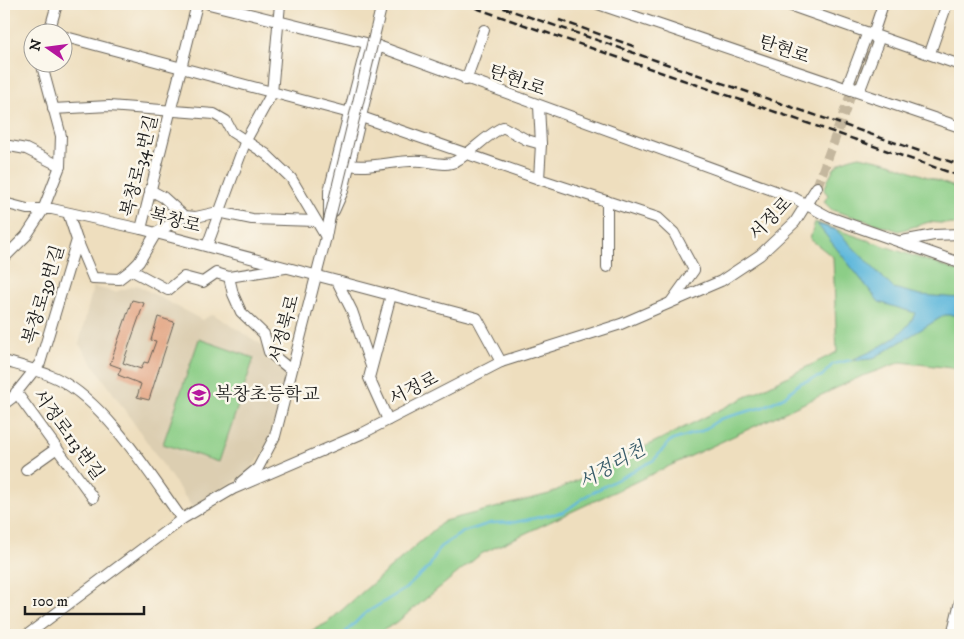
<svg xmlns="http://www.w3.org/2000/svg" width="964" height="639" viewBox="0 0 964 639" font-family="'IM FELL DW Pica','Noto Serif KR',serif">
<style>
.built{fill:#dcceb1}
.green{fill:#8cce87;stroke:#547552}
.water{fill:#5eb8db;stroke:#3d6a7c}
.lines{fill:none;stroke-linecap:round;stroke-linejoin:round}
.stream{stroke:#5eb8db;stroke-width:2.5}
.building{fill:#e19f7b}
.minor-tunnel{stroke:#c4b79e;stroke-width:10;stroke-dasharray:10 5;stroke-linecap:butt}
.minor-casing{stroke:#666055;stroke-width:12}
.minor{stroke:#fff;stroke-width:10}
.rail{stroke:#1c1c1c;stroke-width:2.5;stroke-dasharray:8 4;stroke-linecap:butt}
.minor-bridge-casing{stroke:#666055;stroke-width:12;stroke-linecap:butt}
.minor-bridge{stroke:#fff;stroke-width:10}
.labels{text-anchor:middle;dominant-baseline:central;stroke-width:5;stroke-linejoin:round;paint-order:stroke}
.street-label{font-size:18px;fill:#1c1c1c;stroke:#fbf7ec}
.poi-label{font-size:18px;fill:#1c1c1c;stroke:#fbf7ec;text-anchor:start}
.water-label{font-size:19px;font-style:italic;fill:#365a68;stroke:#fbf7ec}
</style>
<rect width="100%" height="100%" fill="#fbf7ec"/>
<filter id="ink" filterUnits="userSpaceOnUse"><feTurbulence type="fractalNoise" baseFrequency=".02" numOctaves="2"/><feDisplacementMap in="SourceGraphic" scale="10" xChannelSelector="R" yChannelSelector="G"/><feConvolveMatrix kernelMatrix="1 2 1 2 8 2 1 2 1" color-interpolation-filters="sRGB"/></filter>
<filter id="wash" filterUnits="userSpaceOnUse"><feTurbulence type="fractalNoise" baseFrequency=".0096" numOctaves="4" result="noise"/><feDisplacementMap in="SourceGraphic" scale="20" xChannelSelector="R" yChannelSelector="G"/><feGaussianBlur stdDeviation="1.12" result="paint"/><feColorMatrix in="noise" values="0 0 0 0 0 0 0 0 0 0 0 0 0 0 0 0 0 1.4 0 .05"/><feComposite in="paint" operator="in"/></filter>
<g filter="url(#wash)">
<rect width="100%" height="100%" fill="#eedebe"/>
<polygon class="built" points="137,285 202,320 213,314 270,350 291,369 270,443 259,459 246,474 192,507 79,344 93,287 115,292"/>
<g class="green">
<path d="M860,156L887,162L960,189V225L929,222L899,231L832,210L824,202L828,195L824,190C833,167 835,161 860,156Z"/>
<polygon points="815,222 960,272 960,369 901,362 860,377 481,554 396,623 375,635 303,635 327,623 444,521 549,494 837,352 833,257 810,239"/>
<polygon points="199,339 254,358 219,462 163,444"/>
</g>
<path class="water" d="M817,224L836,230L893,288L920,295L960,298V315H945L872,359L848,361C869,354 908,335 915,313L879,302Z"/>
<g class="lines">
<polyline class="stream" points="343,635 364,614 405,589 429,567 440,547 463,532 491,523 516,522 564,512 586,496 654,460 670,441 702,431 720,419 763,407 784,397 800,383 822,376 833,364 851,360"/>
</g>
<g id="blocks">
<polygon class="building" points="132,300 144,303 123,363 141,369 144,362 148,363 156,341 151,340 158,317 174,322 149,400 137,397 141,384 118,375 121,368 110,364"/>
</g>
</g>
<g filter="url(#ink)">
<use href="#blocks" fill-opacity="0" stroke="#666055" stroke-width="1"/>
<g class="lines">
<polyline class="minor-tunnel" points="817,187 873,34"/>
<g class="minor-casing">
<g id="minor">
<polyline points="209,4 378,46 794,198 829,217 960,263"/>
<polyline points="598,4 960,127"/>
<polyline points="786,4 960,65"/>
<polyline points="49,32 57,4"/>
<polyline points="873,34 878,42 861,87 852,90 849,82 866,37 873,34 883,4"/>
<polyline points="62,36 350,113 539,179"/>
<polyline points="930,53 947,4"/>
<polyline points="466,80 484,30"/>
<polyline points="539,106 541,144"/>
<polyline points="53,109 109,106 214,114 226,121 232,132 266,154 291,178 326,237"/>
<polyline points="4,145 26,149 60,166"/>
<path d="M349,165C374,169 397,159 422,161C433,162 447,167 456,161C473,151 485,136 503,127L527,140L541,144L539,179L658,218L674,233L694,270L671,302"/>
<polyline points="150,190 163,197 184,216 196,217 218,212 252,219 316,221"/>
<polyline points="607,201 607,267"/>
<polyline points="4,203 27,209 52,209 141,229 477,318 501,362"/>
<polyline points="334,211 343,191 378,46"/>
<polyline points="184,216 156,233 139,262 131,270 168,290 184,277 203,282 216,273 229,277 233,294 241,312 264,334 269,352 291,370"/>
<polyline points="141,229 197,4"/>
<polyline points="77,240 93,278 119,279 131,270"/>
<polyline points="902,241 934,235 960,234"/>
<polyline points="207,246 246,140 272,93 280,4"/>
<polyline points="4,258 26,236 43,210 60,166 61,136 41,62"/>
<polyline points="229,277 285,268"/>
<polyline points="337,281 352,311 371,366"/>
<path d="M4,361C21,366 42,371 58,379C107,404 150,475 182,519"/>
<polyline points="16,392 93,498"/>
<polyline points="4,404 12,398 40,363 77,240 68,213"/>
<polyline points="388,420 369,378 391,295"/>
<polyline points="26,470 57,448"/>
<polyline points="241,482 258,468 275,436 326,237 329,221 329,191 367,44"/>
<polyline points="4,630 8,635"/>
<polyline points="27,635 182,519 233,489 361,434 501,362 621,324 721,281 760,255 795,222 817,187"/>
<polyline points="952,635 960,602"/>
</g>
</g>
<use href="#minor" class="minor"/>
<g class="rail">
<polyline points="464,4 960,176"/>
<polyline points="492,4 960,165"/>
<polyline points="559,20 636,47"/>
</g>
<g class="minor-bridge-casing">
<polyline id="minor-bridge" points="329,221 382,4"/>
</g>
<use href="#minor-bridge" class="minor-bridge"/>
</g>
</g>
<defs>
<g id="school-ring" transform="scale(1.125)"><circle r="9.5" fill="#fbf7ec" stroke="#b5179e" stroke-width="1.5"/><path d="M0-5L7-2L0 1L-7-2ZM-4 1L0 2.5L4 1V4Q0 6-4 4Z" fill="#b5179e"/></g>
</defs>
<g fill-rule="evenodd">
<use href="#school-ring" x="199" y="395"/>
</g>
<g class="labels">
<g class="street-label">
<text transform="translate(784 50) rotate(19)">탄현로</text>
<text transform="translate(517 81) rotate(20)">탄현1로</text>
<text transform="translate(140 166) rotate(-76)">복창로34번길</text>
<text transform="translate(771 219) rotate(-46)">서정로</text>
<text transform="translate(175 221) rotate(14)">복창로</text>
<text transform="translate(44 295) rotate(-73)">복창로39번길</text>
<text transform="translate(285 329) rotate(-75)">서정북로</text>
<text transform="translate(414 389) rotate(-27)">서정로</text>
<text transform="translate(68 435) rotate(54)">서정로113번길</text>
</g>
<g class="poi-label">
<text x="215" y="395">복창초등학교</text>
</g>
<g class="water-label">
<text transform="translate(612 466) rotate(-30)">서정리천</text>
</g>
</g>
<rect width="964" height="639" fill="none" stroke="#fbf7ec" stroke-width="20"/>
<g transform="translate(48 48) rotate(284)"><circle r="24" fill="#fbf7ec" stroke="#a29f99"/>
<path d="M0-4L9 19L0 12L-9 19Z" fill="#b5179e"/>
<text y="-8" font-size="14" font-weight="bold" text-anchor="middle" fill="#1c1c1c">N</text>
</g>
<path d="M25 606v8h119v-8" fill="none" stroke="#1c1c1c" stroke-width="2.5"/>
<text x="32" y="606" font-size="15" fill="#1c1c1c" stroke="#fbf7ec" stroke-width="4" paint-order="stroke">100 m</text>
</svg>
